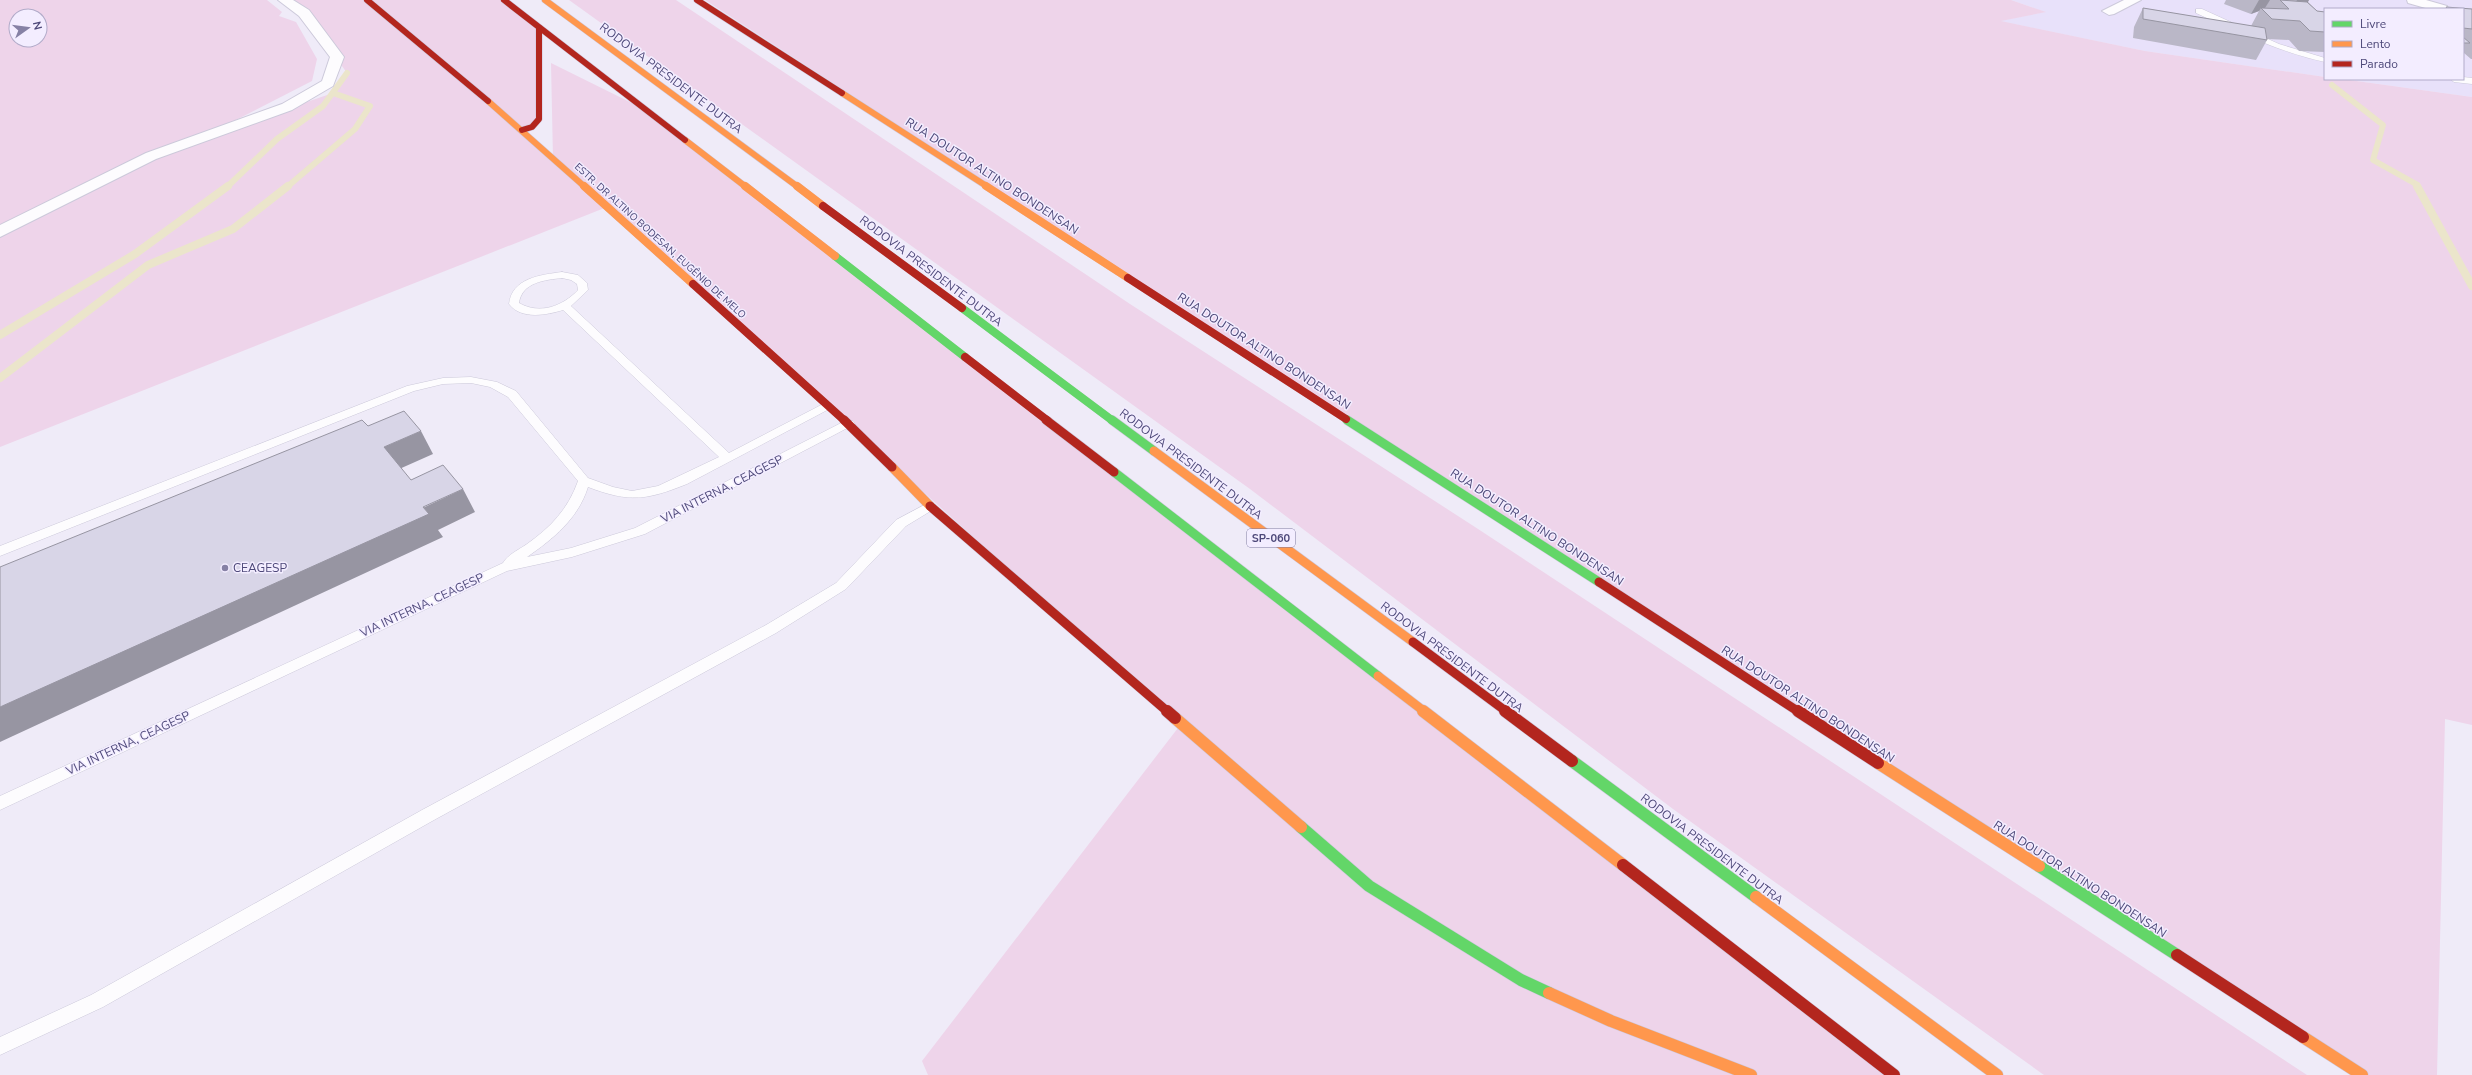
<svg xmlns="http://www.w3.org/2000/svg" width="2472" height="1075" viewBox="0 0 2472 1075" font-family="'Nunito Sans',sans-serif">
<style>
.residential{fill:#e8e1fa}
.green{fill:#eed4ea;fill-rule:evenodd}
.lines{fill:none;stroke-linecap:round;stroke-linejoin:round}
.stream-far1{stroke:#ebe5cb;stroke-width:6}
.stream{stroke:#ebe5cb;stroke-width:8}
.lane-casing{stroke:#ccc9da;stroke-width:1}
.street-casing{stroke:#ccc9da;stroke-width:2}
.fast-far2-casing{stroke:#cdc8dc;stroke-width:8}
.fast-far1-casing{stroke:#cdc8dc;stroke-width:10}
.fast-casing{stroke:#cdc8dc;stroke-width:13}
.slow-far3-casing{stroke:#cdc8dc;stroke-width:7}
.slow-far2-casing{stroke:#cdc8dc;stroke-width:8}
.slow-far1-casing{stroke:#cdc8dc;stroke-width:10}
.slow-casing{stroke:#cdc8dc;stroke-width:13}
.jam-far3-casing{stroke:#cdc8dc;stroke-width:7}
.jam-far2-casing{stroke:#cdc8dc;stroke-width:8}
.jam-far1-casing{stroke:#cdc8dc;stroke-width:10}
.jam-casing{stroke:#cdc8dc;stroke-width:13}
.lane{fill:#fdfcfe;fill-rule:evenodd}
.street{fill:#fdfcfe;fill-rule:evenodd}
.fast-far2{stroke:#63d668;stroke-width:8}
.fast-far1{stroke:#63d668;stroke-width:9}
.fast{stroke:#63d668;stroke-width:12}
.slow-far3{stroke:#ff974d;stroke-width:6}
.slow-far2{stroke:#ff974d;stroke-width:8}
.slow-far1{stroke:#ff974d;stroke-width:9}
.slow{stroke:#ff974d;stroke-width:12}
.jam-far3{stroke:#b3261e;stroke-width:6}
.jam-far2{stroke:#b3261e;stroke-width:8}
.jam-far1{stroke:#b3261e;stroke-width:9}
.jam{stroke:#b3261e;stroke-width:12}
.wall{fill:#bab7c7}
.shaded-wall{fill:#9795a2}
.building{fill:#d8d5e7;stroke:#9795a2}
.poi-dot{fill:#8681a5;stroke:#f3edff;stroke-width:1.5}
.labels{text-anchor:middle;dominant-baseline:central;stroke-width:3;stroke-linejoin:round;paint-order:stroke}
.far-street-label{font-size:10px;fill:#4d4879;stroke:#f3edff}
.shield{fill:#f3edff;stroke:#7f7aa1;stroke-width:1}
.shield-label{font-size:11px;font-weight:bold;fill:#4d4879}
.street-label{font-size:12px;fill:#4d4879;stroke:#f3edff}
.poi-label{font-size:12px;fill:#4d4879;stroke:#f3edff;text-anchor:start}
</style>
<rect width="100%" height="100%" fill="#efebf8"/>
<polygon class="residential" points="2011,0 2472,0 2472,97 2342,79 2463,79 2463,9 2325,9 2325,77 2145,51 1999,21 2045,12"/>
<g class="green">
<path d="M0,0H267L282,12L279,16L296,22L317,59L312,81L230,123L239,125L333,93L347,73L304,13L284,0H504L539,28V119L522,130L553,159L551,63L650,112L1894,1075H928L922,1061L1181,724L607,207L0,447ZM16,16H40V40H16Z"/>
<polygon points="569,0 676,0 1130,304 1475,527 2307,1075 2044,1075 1673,809 1250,489"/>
<polygon points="705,0 2011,0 2046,12 2001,21 2145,51 2325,77 2325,79 2342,79 2472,97 2472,725 2445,719 2437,1075 2362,1075"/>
</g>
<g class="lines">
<g class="stream-far1">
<polyline points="2332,85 2383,125 2373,160 2416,184 2418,187"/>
<polyline points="227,187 277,139 323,106 347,73"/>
<polyline points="287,187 355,129 370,106 333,93"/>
</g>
<g class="stream">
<polyline points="2417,186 2472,286"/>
<polyline points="0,335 135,254 228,186"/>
<polyline points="0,378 148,265 233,229 288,186"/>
</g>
<g class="lane-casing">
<g id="lane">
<path d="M2196,9H2202L2279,44L2325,58V62C2279,52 2238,32 2196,13Z"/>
<polygon points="2463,77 2472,78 2472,84 2454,82 2450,79"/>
<path d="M562,272L578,275L587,283L588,290L571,306L729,453L823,404L827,403L833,407L687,484C647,500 630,503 588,487C578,519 553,539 527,557L571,548L635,528L845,421H853L855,424L645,534L572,557L507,571L0,810V796L503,563C507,555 520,549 527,544C551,527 568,509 578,481L508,397L490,387L471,383L443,384L414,391L0,556V546L407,386L443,378L471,377L497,382L516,391L588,478L613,487L632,491L658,486L719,457L563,310C547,315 521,320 509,304C512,278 540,275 562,272ZM562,278L571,280L577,284L578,290C563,306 540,315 519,303C522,282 545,280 562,278Z"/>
<polygon points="930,502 934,503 936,506 934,509 906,526 846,589 776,633 434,820 103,1007 0,1055 0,1037 91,995 422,810 766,625 836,583 896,520"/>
</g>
</g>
<g class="street-casing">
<g id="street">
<polygon points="278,0 293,0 309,10 344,57 333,86 292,110 156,159 0,237 0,225 146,153 282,104 322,81 330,57 299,16"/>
<polygon points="2124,0 2141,0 2114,14 2109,15 2102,11"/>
<polygon points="2407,0 2426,0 2447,6 2448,9 2429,9 2408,3"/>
</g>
</g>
<g class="fast-far2-casing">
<g id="fast-far2">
<polyline points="835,256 965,357"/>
<polyline points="962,308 1113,421"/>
<polyline points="1346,419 1349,421"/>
</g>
</g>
<g class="fast-far1-casing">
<g id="fast-far1">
<polyline points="1112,420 1154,451"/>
<polyline points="1347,420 1599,582"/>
<polyline points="1114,472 1378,676"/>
</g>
</g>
<g class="fast-casing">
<g id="fast">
<polyline points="1572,761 1756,897"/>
<polyline points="1301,827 1369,886 1521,980 1549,993"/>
<polyline points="2039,866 2177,955"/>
</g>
</g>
<g class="slow-far3-casing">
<g id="slow-far3">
<polyline points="545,0 798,187"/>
<polyline points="842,93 988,187"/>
<polyline points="488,101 585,187"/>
<polyline points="685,140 746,187"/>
</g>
</g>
<g class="slow-far2-casing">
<g id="slow-far2">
<polyline points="584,186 693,284"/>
<polyline points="745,186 835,256"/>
<polyline points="797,186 823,206"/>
<polyline points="986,186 1128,278"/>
</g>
</g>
<g class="slow-far1-casing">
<g id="slow-far1">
<polyline points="1154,451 1413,642"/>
<polyline points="892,467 930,506"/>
<polyline points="1378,676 1425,712"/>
</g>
</g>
<g class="slow-casing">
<g id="slow">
<polyline points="1423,711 1623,865"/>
<polyline points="1175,718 1301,827"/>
<polyline points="1878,763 2039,866"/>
<polyline points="1756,897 1997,1075"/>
<polyline points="1549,993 1611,1021 1751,1075"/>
<polyline points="2303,1037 2362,1075"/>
</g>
</g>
<g class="jam-far3-casing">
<g id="jam-far3">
<polyline points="367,0 488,101"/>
<polyline points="504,0 685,140"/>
<polyline points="697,0 842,93"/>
<polyline points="522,130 532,127 539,119 539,28"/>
</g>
</g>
<g class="jam-far2-casing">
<g id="jam-far2">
<polyline points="823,206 962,308"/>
<polyline points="1128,278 1346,419"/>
<polyline points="693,284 845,421"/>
<polyline points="965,357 1048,421"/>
</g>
</g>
<g class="jam-far1-casing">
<g id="jam-far1">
<polyline points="844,420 892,467"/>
<polyline points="1046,420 1114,472"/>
<polyline points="930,506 1168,712"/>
<polyline points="1599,582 1799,712"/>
<polyline points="1413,642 1507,712"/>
</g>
</g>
<g class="jam-casing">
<g id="jam">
<polyline points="1167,711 1175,718"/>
<polyline points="1505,711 1572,761"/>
<polyline points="1798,711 1878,763"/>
<polyline points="1623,865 1894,1075"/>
<polyline points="2177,955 2303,1037"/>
</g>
</g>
<use href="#lane" class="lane"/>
<use href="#street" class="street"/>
<use href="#fast-far2" class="fast-far2"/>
<use href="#fast-far1" class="fast-far1"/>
<use href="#fast" class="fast"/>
<use href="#slow-far3" class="slow-far3"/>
<use href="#slow-far2" class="slow-far2"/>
<use href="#slow-far1" class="slow-far1"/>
<use href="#slow" class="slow"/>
<use href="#jam-far3" class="jam-far3"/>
<use href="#jam-far2" class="jam-far2"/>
<use href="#jam-far1" class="jam-far1"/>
<use href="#jam" class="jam"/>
</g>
<g class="wall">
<polygon points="2226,0 2309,0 2308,2 2317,11 2325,12 2325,52 2299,51 2289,40 2267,39 2267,40 2256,60 2133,38 2134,27 2143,8 2251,26 2259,11 2251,14 2224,4"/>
<polygon points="2446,7 2472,9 2472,59 2471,59 2464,53 2463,55 2463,9 2445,9"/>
</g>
<g class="shaded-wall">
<polygon points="2259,0 2270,0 2265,8 2261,8 2259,11 2251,14"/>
<polygon points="2297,0 2309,0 2303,10 2288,16"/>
<polygon points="421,431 433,454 397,470 384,447"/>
<polygon points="463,489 475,512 438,530 443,537 0,742 0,707"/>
</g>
<g class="building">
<polygon points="2280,0 2307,2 2317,11 2325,12 2325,32 2310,31 2300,21 2272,19 2261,8 2289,9"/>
<polygon points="2446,7 2472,9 2472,29 2463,28 2463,9 2448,9"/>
<polygon points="2143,8 2265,28 2267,40 2143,19"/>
<polygon points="2463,37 2470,43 2463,43"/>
<polygon points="404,411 421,431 384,447 411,480 443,465 463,489 423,507 429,514 0,707 0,567 362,420 368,426"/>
</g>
<circle class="poi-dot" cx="225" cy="568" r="4"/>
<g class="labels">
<g class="far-street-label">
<text transform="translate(660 241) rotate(42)">ESTR. DR ALTINO BODESAN, EUGÊNIO DE MELO</text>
</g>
<rect class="shield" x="1247" y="529" width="48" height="18" rx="3"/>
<g class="shield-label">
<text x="1271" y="538">SP-060</text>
</g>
<g class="street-label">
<text transform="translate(671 78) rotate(37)">RODOVIA PRESIDENTE DUTRA</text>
<text transform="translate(992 176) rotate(33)">RUA DOUTOR ALTINO BONDENSAN</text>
<text transform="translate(931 271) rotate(37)">RODOVIA PRESIDENTE DUTRA</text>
<text transform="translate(1264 351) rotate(33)">RUA DOUTOR ALTINO BONDENSAN</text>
<text transform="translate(1191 464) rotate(37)">RODOVIA PRESIDENTE DUTRA</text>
<text transform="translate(722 489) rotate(-27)">VIA INTERNA, CEAGESP</text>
<text transform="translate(1537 527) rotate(33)">RUA DOUTOR ALTINO BONDENSAN</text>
<text transform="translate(422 605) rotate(-25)">VIA INTERNA, CEAGESP</text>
<text transform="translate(1452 657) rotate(37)">RODOVIA PRESIDENTE DUTRA</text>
<text transform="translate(1808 704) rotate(33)">RUA DOUTOR ALTINO BONDENSAN</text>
<text transform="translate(128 743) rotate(-25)">VIA INTERNA, CEAGESP</text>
<text transform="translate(1712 849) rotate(37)">RODOVIA PRESIDENTE DUTRA</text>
<text transform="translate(2080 879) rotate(33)">RUA DOUTOR ALTINO BONDENSAN</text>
</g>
<g class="poi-label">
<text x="233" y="568">CEAGESP</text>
</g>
</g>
<rect x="2324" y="8" width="140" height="72" fill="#f3edff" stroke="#b1abc9"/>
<rect x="2332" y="21" width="20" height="6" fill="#63d668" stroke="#b1abc9"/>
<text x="2360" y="28" font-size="12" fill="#4d4879">Livre</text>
<rect x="2332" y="41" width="20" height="6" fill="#ff974d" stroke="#b1abc9"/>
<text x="2360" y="48" font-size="12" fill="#4d4879">Lento</text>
<rect x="2332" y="61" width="20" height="6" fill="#b3261e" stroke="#b1abc9"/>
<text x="2360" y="68" font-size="12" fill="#4d4879">Parado</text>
<g transform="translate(28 28) rotate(76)"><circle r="19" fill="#f3edff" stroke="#b1abc9"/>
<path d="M0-3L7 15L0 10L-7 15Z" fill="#8681a5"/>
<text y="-6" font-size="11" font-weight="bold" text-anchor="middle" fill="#4d4879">N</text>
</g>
</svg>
